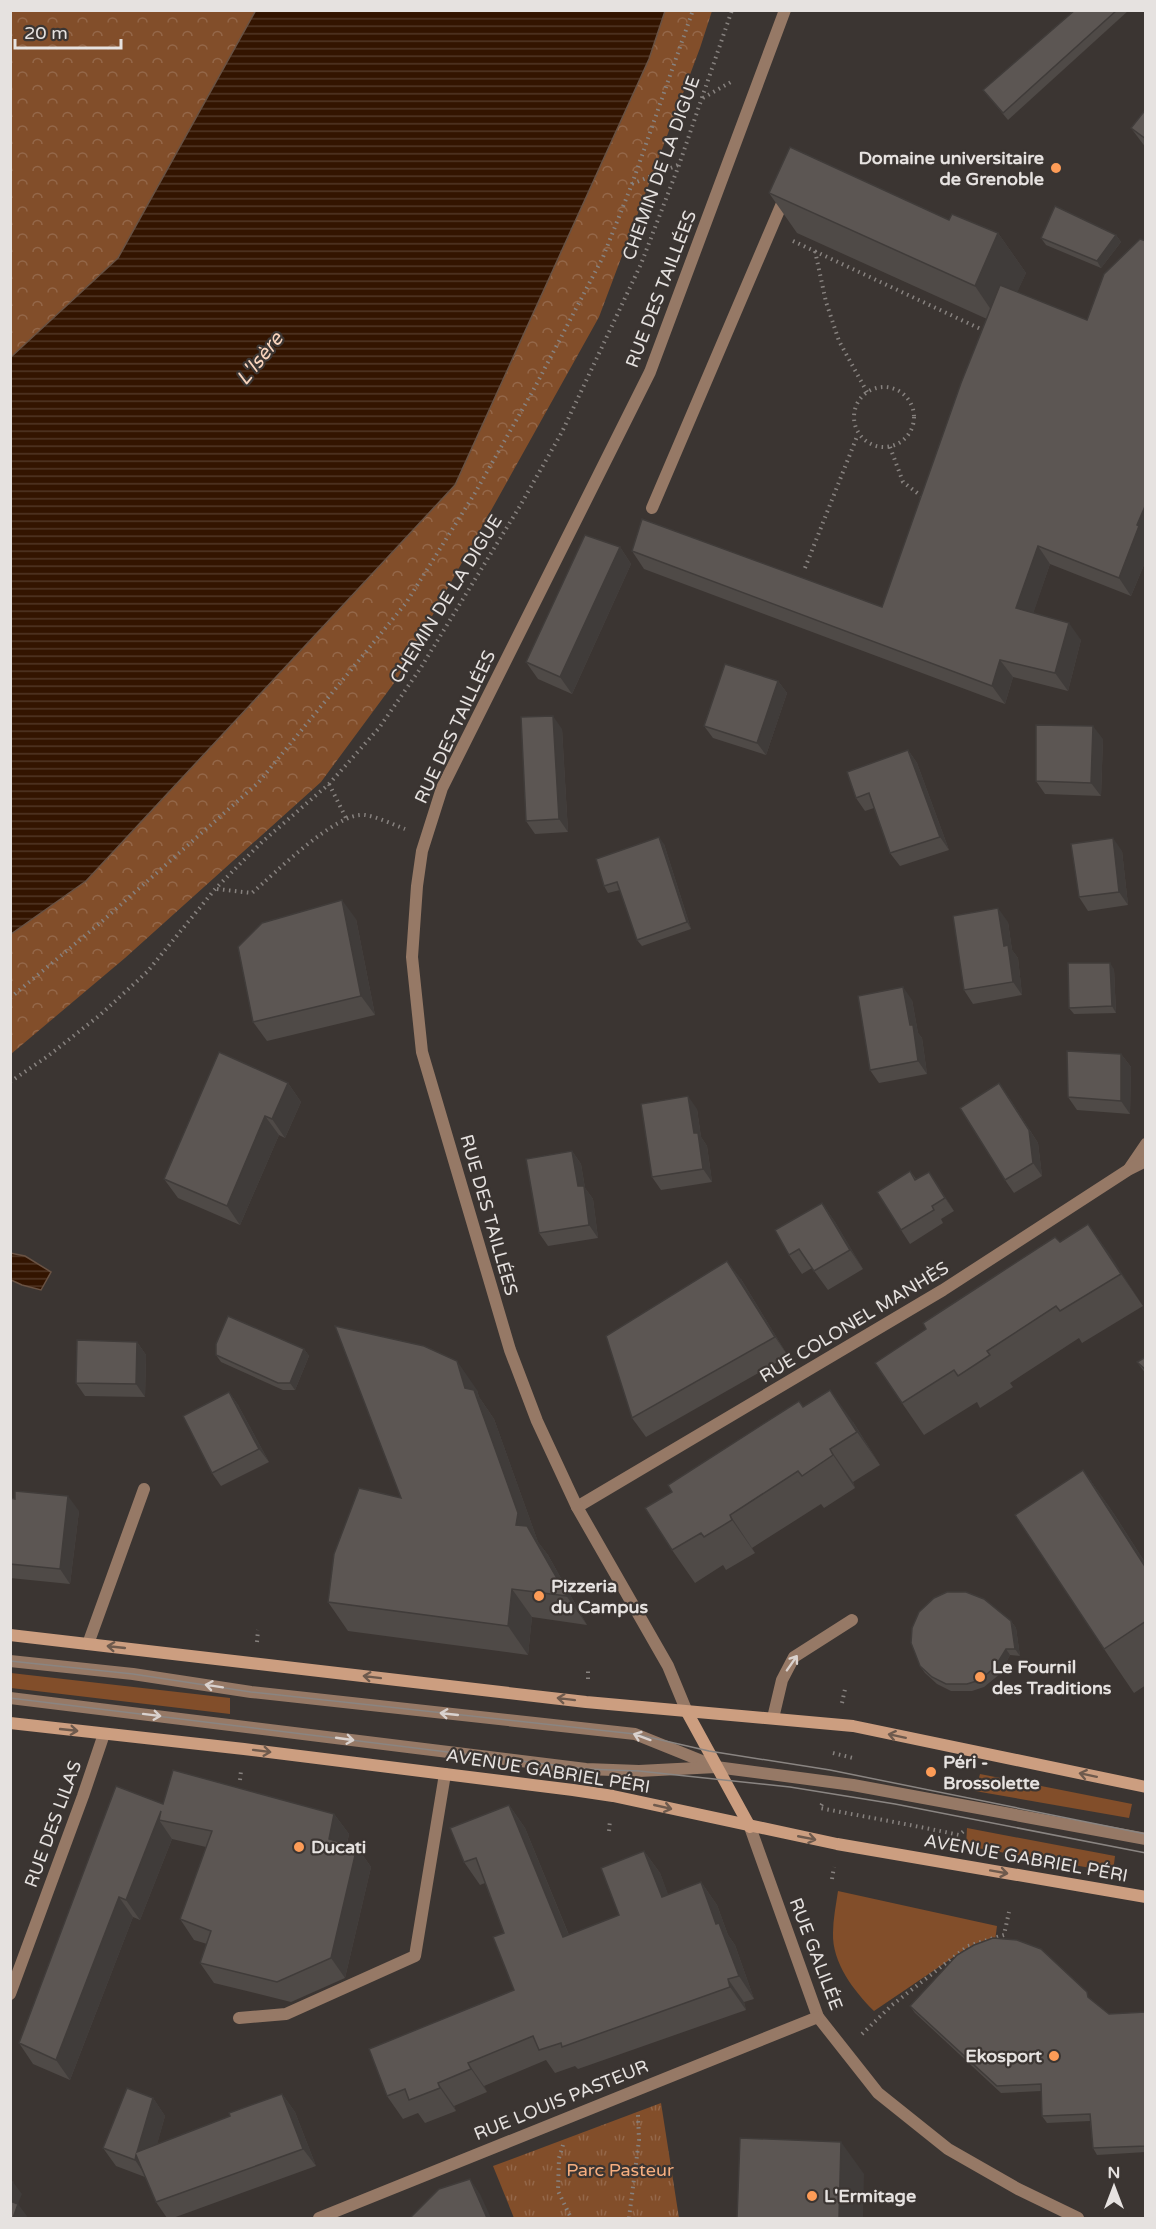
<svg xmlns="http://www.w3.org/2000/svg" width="1156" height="2229" viewBox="0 0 1156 2229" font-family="'Varela Round',sans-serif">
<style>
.green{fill:#824e2a}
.forest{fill:url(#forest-crowns)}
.park{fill:url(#park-tufts)}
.water{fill:url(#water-rules);stroke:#695243;stroke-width:1.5}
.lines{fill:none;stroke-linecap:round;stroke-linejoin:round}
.path{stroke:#87827f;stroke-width:4;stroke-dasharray:1.5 4.5;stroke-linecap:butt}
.service{stroke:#967966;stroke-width:12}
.minor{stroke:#967966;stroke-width:12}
.tertiary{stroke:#967966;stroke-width:12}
.secondary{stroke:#cc9e80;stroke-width:12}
.tram{stroke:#8a8582;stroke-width:1.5}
.wall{fill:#4f4a47}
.shaded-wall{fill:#403c3a}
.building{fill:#5c5653;stroke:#403c3a;stroke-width:1.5}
.oneway{stroke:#6e5a4d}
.oneway2{stroke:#dad2ce}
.poi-dot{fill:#fd9c57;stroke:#3b3532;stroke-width:2}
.labels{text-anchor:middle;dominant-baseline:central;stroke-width:4.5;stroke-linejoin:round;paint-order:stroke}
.poi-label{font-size:18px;font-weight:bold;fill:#e6e2e0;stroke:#3b3532;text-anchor:start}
.street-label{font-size:18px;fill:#e6e2e0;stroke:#3b3532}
.park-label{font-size:18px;fill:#f6ae7f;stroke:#3b3532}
.water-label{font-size:20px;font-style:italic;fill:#f8d3bc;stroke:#3b3532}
</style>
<defs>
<pattern id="forest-crowns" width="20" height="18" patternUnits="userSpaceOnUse" patternTransform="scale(1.5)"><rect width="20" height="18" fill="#824e2a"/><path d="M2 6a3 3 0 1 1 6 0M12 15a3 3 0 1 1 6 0" fill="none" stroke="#946749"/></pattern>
<pattern id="park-tufts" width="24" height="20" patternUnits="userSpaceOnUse" patternTransform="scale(1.5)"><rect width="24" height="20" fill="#824e2a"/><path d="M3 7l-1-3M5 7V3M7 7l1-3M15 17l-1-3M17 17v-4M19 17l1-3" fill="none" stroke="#946749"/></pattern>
<pattern id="water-rules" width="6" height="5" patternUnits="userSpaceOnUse" patternTransform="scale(1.5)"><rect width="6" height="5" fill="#331400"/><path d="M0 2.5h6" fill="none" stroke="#513625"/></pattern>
</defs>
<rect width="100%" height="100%" fill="#3b3532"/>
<g class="green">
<polygon points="11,1673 230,1698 230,1714 11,1688"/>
<polygon points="980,1774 1132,1804 1129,1818 975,1791"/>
<polygon points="967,1828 1115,1856 1113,1872 966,1846"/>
<path d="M838,1891L997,1926L995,1941L967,1948L874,2011C854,1991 832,1963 833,1933C833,1919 836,1905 838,1891Z"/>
</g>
<g class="forest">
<polygon points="11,11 256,11 118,258 11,357"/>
<polygon points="665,11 712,11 700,48 599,317 397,679 321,782 125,958 11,1054 11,934 86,881 455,485 649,59"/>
</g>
<polygon class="park" points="661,2103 679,2218 514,2218 493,2166"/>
<g class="water">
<polygon points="256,10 665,11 649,59 455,485 86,881 11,934 11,357 118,258"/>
<polygon points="10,1253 25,1256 51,1272 41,1290 22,1285 11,1280"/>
</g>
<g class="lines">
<g class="path">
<polyline points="703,98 731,82 733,83"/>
<polyline points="632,184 678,165"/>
<polyline points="793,241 987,332"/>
<polyline points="815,251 826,302 839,341 867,392"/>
<circle cx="884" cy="417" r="30"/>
<polyline points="890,447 903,482 925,499"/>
<polyline points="805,568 858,434"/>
<polyline points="329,784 346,818"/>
<path d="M217,889L252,893C274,874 337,811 365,815C378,817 392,824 405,829"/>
<polyline points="10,998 99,924 258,783 406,603 475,493 535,387 603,257 632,184 693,10"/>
<polyline points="10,1082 48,1056 100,1015 147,972 216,888 262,842 329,784 379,728 420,669 520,506 562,432 641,264 679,165 732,10"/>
<polyline points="257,1642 258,1630"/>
<polyline points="588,1679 588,1668"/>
<polyline points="842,1703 845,1689"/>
<polyline points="833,1753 853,1758"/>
<polyline points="240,1780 241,1771"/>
<path d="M822,1804L820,1808C866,1817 913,1825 959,1835L965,1830"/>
<polyline points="609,1831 610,1820"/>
<polyline points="832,1879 834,1867"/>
<polyline points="862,2034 892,2005 968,1946 1004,1935 1009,1912"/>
<polyline points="563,2145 559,2158 558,2191 571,2218"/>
<polyline points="629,2218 639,2140 638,2115"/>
</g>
<g class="service">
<polyline points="652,508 786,194"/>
<polyline points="88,1644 144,1489"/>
<polyline points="10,1661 133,1674 251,1692 635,1734 712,1765"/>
<polyline points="10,1698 586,1769 639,1771 716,1767 853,1785 1146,1839"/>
<polyline points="773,1718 782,1680 794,1657 852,1620"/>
<polyline points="239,2018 286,2014 415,1956 445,1774"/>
</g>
<g class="minor">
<polyline points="1129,1169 1146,1144"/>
<polyline points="577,1507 943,1290 1128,1170 1146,1161"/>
<polyline points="750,1827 818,2017 878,2093 948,2149 1018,2189 1078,2218"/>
<polyline points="10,1994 83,1796 104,1734"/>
<polyline points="319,2218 818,2017"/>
</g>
<polyline class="tertiary" points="687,1712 668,1666 577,1507 537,1421 510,1350 422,1052 412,957 417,886 422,851 442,788 650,372 785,10"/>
<g class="secondary">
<polyline points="10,1635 586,1702 853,1726 1146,1787"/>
<polyline points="687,1712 750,1827"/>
<polyline points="10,1723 244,1749 573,1790 613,1796 837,1844 1146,1897"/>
</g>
<g class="tram">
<polyline points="10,1661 133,1674 251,1692 635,1734 709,1751 830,1770 1146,1834"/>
<polyline points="10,1698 586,1769 639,1771 790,1787 895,1804 1146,1853"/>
</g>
</g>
<g class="wall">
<polygon points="1075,10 1128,11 1008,120 983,90"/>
<polygon points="1146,109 1146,148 1131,128"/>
<polygon points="769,193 949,220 998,233 1026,273 1017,292 1087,320 1146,241 1146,560 1131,596 1050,564 1033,613 1081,640 1068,691 1013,677 1005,704 644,569 632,551 882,607 987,319 797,233"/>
<polygon points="1116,235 1121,242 1101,268 1046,245 1041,238"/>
<polygon points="620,547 631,564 572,694 538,679 526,662"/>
<polygon points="778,681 787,693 766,755 713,738 704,726"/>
<polygon points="562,729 568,832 535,834 526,821"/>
<polygon points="1103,739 1101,796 1045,794 1036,781"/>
<polygon points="908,750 917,763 949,850 900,866 890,853 874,808 865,811 856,798"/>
<polygon points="664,844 691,929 642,946 637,940 620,890 608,893 604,886"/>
<polygon points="1122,851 1128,905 1088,911 1079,897"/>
<polygon points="356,919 375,1015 267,1041 253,1022"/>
<polygon points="1008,922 1012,950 1018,958 1022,995 973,1004 964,990"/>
<polygon points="1114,969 1116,1013 1074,1014 1069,1008"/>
<polygon points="912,1000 918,1033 922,1038 927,1074 879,1083 870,1070"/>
<polygon points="1121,1054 1131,1067 1130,1114 1077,1110 1068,1097"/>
<polygon points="288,1083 301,1102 285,1138 279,1135 240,1225 178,1198 164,1179"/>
<polygon points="1008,1096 1038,1143 1042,1176 1014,1193 1005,1180"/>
<polygon points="697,1109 701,1137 707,1146 712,1182 661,1190 652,1177"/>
<polygon points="572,1151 581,1164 585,1188 593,1199 598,1238 548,1246 539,1233"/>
<polygon points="910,1171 916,1179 929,1172 954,1211 941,1219 943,1223 910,1244 901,1230"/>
<polygon points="822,1203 835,1222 863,1269 828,1290 812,1268 802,1274 789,1255"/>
<polygon points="1088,1224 1143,1306 1082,1343 1079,1338 1010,1383 1013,1387 980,1408 977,1402 924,1435 902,1403 1060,1242"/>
<polygon points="741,1279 788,1356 646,1437 632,1418"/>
<polygon points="137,1342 146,1355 145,1397 85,1396 76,1383"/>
<polygon points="304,1349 309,1356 295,1390 283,1390 221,1362 216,1355"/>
<polygon points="1146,1357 1146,1374 1137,1362"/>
<polygon points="477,1390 479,1397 494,1419 538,1542 548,1555 587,1625 532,1617 528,1655 348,1631 328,1602"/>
<polygon points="229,1392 238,1405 269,1462 221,1486 212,1473"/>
<polygon points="803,1407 853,1422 880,1465 853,1482 855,1488 824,1508 821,1504 752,1548 755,1553 726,1570 723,1565 695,1583 672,1550 672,1492"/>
<polygon points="1083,1470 1114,1514 1146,1564 1146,1685 1134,1693 1104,1649"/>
<polygon points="10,1498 79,1511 70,1584 10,1578"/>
<polygon points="1011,1621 1016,1628 1020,1656 1010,1655 1000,1674 984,1687 972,1691 951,1691 937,1684 925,1673 920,1666"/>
<polygon points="163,1804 334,1814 349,1834 347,1844 357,1847 371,1867 345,1978 291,2002 214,1983 200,1963 207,1944 194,1940 180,1919 206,1847 172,1839 140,1920 133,1917 70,2080 33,2064 19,2043"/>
<polygon points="509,1805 525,1828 569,1935 619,1915 644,1851 660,1873 668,1895 701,1882 717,1905 728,1935 735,1945 754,1999 744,2002 746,2010 578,2069 575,2066 555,2073 546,2060 484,2086 487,2092 454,2106 456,2111 425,2123 418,2113 403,2119 387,2096 514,1990 504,1933 485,1883 480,1885 464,1862"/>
<polygon points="1092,1999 1092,2000 1109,2014 1146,2012 1146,2152 1097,2155 1093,2148 1090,2121 1047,2123 1042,2116 1041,2091 1001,2093 915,2013 910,2006"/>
<polygon points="282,2094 295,2112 316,2166 173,2218 167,2218 156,2202 145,2177 116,2166 103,2148 153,2098 165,2116 157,2144 230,2116"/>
</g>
<g class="shaded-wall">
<polygon points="998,233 1026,273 1002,326 975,286"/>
<polygon points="1116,235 1121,242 1101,268 1097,261"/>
<polygon points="1146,504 1146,560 1131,596 1119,578 1137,525"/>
<polygon points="1038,546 1050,564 1029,626 1016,608"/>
<polygon points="620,547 631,564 572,694 560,677"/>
<polygon points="1069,623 1081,640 1068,691 1055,673"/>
<polygon points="1000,660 1013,677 1005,704 992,686"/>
<polygon points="778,681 787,693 766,755 757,743"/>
<polygon points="553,716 562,729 568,832 559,819"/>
<polygon points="1093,726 1103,739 1101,796 1091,783"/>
<polygon points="908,750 917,763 949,850 940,837"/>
<polygon points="659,837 664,844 691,929 687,922"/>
<polygon points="1113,838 1122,851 1128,905 1119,892"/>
<polygon points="342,900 356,919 375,1015 361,996"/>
<polygon points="998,908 1008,922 1012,950 1018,958 1022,995 1013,982 1004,946"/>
<polygon points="1110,963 1114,969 1116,1013 1112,1006"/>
<polygon points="903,987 912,1000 918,1033 922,1038 927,1074 918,1061"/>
<polygon points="1121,1054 1131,1067 1130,1114 1121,1101"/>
<polygon points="288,1083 301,1102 285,1138 272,1119"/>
<polygon points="999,1083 1038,1143 1042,1176 1033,1163"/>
<polygon points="688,1096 697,1109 701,1137 707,1146 712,1182 703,1169 694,1133"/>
<polygon points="265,1116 279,1135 240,1225 227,1206"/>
<polygon points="572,1151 581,1164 585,1188 593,1199 598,1238 589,1225 578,1186"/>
<polygon points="929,1172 938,1185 954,1211 945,1198"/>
<polygon points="822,1203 835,1222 863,1269 850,1250"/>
<polygon points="1088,1224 1111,1256 1143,1306 1121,1274"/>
<polygon points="727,1261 741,1279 788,1356 775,1337"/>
<polygon points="137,1342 146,1355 145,1397 136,1384"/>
<polygon points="304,1349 309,1356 295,1390 290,1383"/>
<polygon points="457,1361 477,1390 479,1397 494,1419 538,1542 548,1555 587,1625 516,1525 465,1388"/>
<polygon points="830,1390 853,1422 880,1465 857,1432"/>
<polygon points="229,1392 238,1405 269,1462 259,1449"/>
<polygon points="830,1449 853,1482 855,1488 833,1455"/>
<polygon points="1083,1470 1114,1514 1146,1564 1146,1568"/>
<polygon points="68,1496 79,1511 70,1584 60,1569"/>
<polygon points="730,1515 752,1548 755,1553 732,1520"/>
<polygon points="512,1589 532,1617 528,1655 508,1626"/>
<polygon points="1011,1621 1016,1628 1020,1656 1015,1649"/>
<polygon points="1006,1649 1010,1655 1000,1674 995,1667"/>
<polygon points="509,1805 525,1828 579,1960 563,1937"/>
<polygon points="161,1811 159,1820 172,1839 140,1920 126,1900"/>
<polygon points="334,1814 349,1834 343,1860 329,1839"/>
<polygon points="357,1847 371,1867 345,1978 331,1958"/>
<polygon points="644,1851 660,1873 678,1920 662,1897"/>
<polygon points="701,1882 717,1905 728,1935 735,1945 754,1999 739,1976 716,1924"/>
<polygon points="119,1897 133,1917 70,2080 56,2060"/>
<polygon points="728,1979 744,2002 746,2010 730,1987"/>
<polygon points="468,2063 484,2086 487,2092 471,2069"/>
<polygon points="438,2083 454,2106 456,2111 440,2088"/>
<polygon points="282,2094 295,2112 316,2166 303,2149"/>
<polygon points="153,2098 165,2116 150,2170 137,2152"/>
<polygon points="841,2142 864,2174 863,2218 839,2218"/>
<polygon points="136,2155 147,2178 135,2160"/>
<polygon points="470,2179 480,2194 491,2218 487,2218"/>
<polygon points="13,2182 22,2194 15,2211 10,2205 10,2190"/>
<polygon points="18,2204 27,2216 26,2218 13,2218"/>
</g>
<g class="building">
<polygon points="1075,10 1117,10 1003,113 983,90"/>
<polygon points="1146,109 1146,139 1131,128"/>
<polygon points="790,147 949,220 952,214 998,233 975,286 769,193"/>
<polygon points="1055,206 1116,235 1097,261 1041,238"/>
<polygon points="1140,239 1146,241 1146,504 1137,525 1139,526 1119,578 1038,546 1016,608 1069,623 1055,673 1000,660 992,686 632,551 642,519 882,607 961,383 1000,285 1087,320 1104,274"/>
<polygon points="585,535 620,547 560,677 526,662"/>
<polygon points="725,664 778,681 757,743 704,726"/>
<polygon points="553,716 559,819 526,821 521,717"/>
<polygon points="1036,725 1093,726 1091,783 1036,781"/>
<polygon points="908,750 940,837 890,853 869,793 856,798 847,772"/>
<polygon points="659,837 687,922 637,940 617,882 604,886 596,859"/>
<polygon points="1113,838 1119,892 1079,897 1071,844"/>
<polygon points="342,900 361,996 253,1022 238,947 262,923"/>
<polygon points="998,908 1004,946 1008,945 1013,982 964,990 953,916"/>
<polygon points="1068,963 1110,963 1112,1006 1069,1008"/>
<polygon points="903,987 910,1025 913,1025 918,1061 870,1070 858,996"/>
<polygon points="1067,1051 1121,1054 1121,1101 1068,1097"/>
<polygon points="219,1052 288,1083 272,1119 265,1116 227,1206 164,1179"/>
<polygon points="999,1083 1029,1130 1033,1163 1005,1180 960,1108"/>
<polygon points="688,1096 694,1133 698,1133 703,1169 652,1177 641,1104"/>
<polygon points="572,1151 578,1186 584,1186 589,1225 539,1233 526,1159"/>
<polygon points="910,1171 915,1180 929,1172 945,1198 932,1206 934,1210 901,1230 877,1192"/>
<polygon points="822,1203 850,1250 814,1271 799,1249 789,1255 775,1230"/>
<polygon points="1088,1224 1121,1274 1060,1311 1056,1306 987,1351 990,1355 958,1376 954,1370 902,1403 875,1363 926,1329 923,1323 992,1278 1055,1237 1060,1242"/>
<polygon points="727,1261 775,1337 632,1418 606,1336"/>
<polygon points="228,1316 304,1349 290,1383 278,1383 216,1355 216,1344"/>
<polygon points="335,1326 424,1346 457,1361 465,1388 474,1390 518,1513 516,1525 527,1526 567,1596 512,1589 508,1626 328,1602 334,1554 359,1488 401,1498"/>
<polygon points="77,1340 137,1342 136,1384 76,1383"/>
<polygon points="1146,1357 1146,1370 1137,1362"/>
<polygon points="830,1390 857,1432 830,1449 833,1455 802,1476 798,1471 730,1515 732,1520 704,1537 701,1533 672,1550 645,1508 672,1492 668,1485 799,1401 803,1407"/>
<polygon points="229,1392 259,1449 212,1473 183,1416"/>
<polygon points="1083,1470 1146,1568 1146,1621 1104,1649 1015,1515"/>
<polygon points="15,1491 68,1496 60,1569 10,1564 10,1498 15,1499"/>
<polygon points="947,1592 966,1592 984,1599 1011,1621 1015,1649 1006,1649 995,1667 980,1680 967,1684 946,1684 932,1677 920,1666 911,1643 912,1628 919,1612 934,1598"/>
<polygon points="173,1770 334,1814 329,1839 357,1847 331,1958 277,1982 200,1963 211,1931 180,1919 212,1831 159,1820 161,1811 126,1900 119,1897 56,2060 19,2043 116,1786 163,1804"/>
<polygon points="509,1805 563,1937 619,1915 601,1868 644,1851 662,1897 701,1882 716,1924 719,1923 739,1976 728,1979 730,1987 562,2047 561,2043 539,2050 533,2036 468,2063 471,2069 438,2083 440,2088 409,2100 405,2089 387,2096 369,2049 514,1990 493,1937 504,1933 476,1858 464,1862 450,1828"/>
<polygon points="993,1938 1017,1940 1041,1949 1087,1992 1088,1997 1109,2014 1146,2012 1146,2146 1093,2148 1090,2114 1042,2116 1041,2084 997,2086 910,2006 957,1955 974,1945"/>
<polygon points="127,2088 153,2098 137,2152 230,2116 229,2113 282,2094 303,2149 156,2202 136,2155 135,2160 103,2148"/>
<polygon points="740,2138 841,2142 839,2218 737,2218"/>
<polygon points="470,2179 487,2218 410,2218 439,2189"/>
<polygon points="10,2181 13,2182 10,2190"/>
<polygon points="10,2201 18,2204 13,2218 10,2218"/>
</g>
<defs><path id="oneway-shaft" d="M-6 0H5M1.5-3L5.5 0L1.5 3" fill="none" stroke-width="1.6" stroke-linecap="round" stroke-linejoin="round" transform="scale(1.5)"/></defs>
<g class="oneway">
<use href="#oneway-shaft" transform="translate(116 1647) rotate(-174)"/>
<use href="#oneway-shaft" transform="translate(372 1677) rotate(-173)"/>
<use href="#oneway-shaft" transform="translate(566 1699) rotate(-173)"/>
<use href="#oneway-shaft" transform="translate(69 1730) rotate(6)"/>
<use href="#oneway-shaft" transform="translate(897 1736) rotate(-168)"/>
<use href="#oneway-shaft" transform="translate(262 1751) rotate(7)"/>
<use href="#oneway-shaft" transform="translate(1088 1775) rotate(-168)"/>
<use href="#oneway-shaft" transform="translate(663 1807) rotate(13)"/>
<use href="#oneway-shaft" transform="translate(807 1838) rotate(11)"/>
<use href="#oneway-shaft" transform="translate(999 1872) rotate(10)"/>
</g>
<g class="oneway2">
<use href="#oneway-shaft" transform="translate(792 1663) rotate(-55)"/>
<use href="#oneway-shaft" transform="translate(214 1686) rotate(-171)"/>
<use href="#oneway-shaft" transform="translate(449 1714) rotate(-174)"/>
<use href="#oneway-shaft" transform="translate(152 1715) rotate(7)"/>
<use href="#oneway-shaft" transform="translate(642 1737) rotate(-160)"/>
<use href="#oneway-shaft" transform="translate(345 1739) rotate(8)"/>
</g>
<g class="poi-dot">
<circle cx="1056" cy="168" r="6"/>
<circle cx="539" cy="1596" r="6"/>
<circle cx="980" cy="1677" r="6"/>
<circle cx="931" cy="1772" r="6"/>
<circle cx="299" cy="1847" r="6"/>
<circle cx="1054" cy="2056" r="6"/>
<circle cx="812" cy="2196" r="6"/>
</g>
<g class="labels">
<g class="poi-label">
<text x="1044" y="158" text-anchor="end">Domaine universitaire<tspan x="1044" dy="21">de Grenoble</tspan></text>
<text x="551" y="1586">Pizzeria<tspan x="551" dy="21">du Campus</tspan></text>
<text x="992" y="1667">Le Fournil<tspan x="992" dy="21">des Traditions</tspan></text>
<text x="943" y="1762">Péri -<tspan x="943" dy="21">Brossolette</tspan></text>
<text x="311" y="1847">Ducati</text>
<text x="1042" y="2056" text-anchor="end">Ekosport</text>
<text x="824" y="2196">L'Ermitage</text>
</g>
<g class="street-label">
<text transform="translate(661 168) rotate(-70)">CHEMIN DE LA DIGUE</text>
<text transform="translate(661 289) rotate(-69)">RUE DES TAILLÉES</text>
<text transform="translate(446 599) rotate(-58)">CHEMIN DE LA DIGUE</text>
<text transform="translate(455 727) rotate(-65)">RUE DES TAILLÉES</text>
<text transform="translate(489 1215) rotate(74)">RUE DES TAILLÉES</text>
<text transform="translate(854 1322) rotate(-31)">RUE COLONEL MANHÈS</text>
<text transform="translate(548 1771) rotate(9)">AVENUE GABRIEL PÉRI</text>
<text transform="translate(53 1824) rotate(-70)">RUE DES LILAS</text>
<text transform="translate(1026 1858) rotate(10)">AVENUE GABRIEL PÉRI</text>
<text transform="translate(816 1954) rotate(69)">RUE GALILÉE</text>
<text transform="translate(561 2100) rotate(-22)">RUE LOUIS PASTEUR</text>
</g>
<g class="park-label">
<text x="620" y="2170">Parc Pasteur</text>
</g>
<g class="water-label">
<text transform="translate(260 359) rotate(-51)">L'Isère</text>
</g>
</g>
<rect width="1156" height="2229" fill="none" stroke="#e6e2e0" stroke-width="24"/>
<g transform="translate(1114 2187)" stroke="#3b3532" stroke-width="4.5" paint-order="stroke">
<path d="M0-4.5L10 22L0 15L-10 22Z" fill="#e6e2e0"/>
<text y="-9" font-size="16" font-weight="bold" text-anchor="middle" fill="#e6e2e0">N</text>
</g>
<path d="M15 39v9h106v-9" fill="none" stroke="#e6e2e0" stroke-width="3"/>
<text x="24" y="39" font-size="18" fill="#e6e2e0" stroke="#3b3532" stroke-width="4.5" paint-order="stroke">20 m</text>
</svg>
